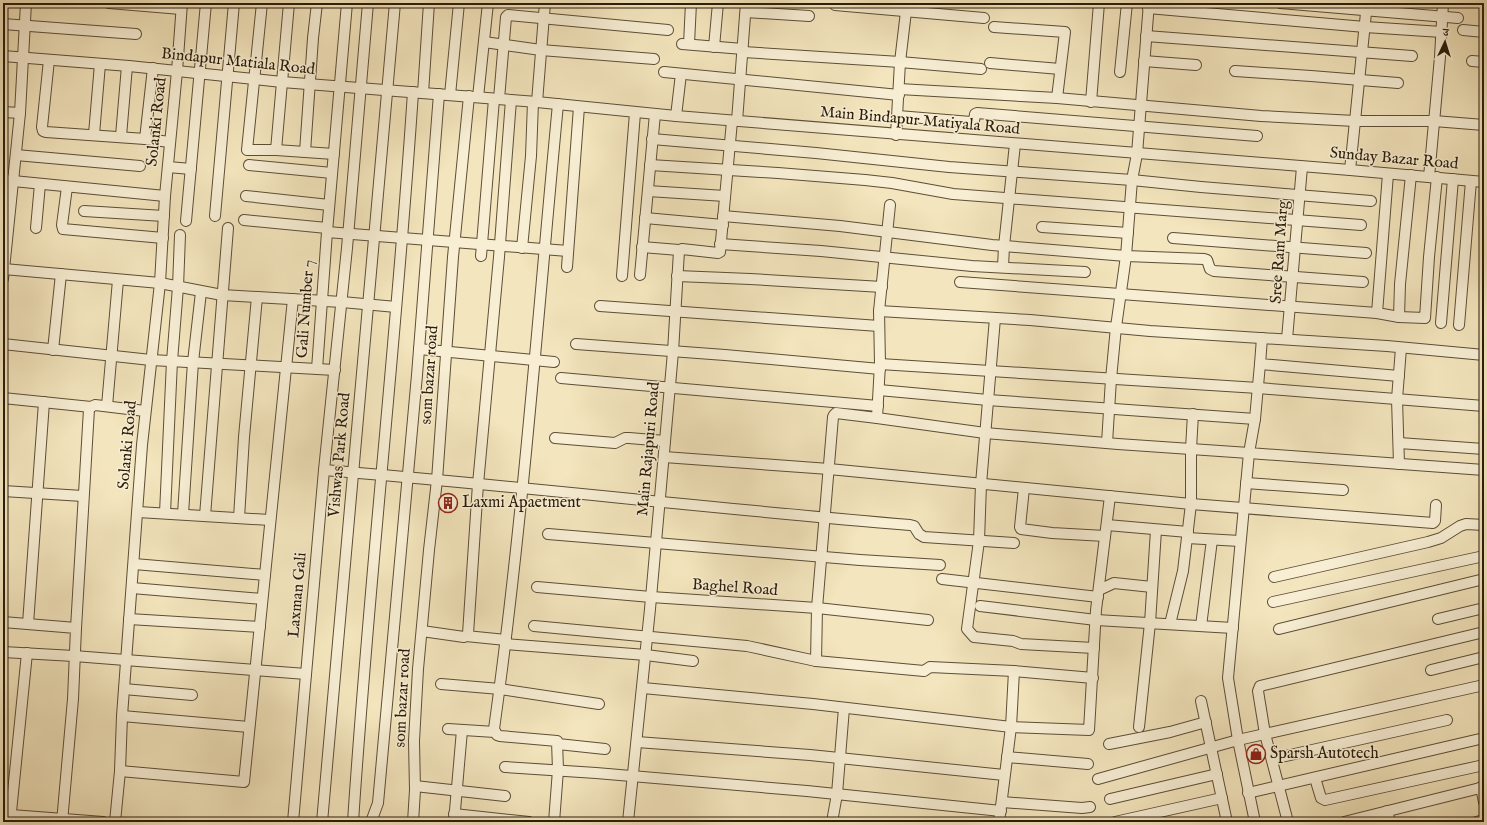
<svg xmlns="http://www.w3.org/2000/svg" width="1487" height="825" viewBox="0 0 1487 825" font-family="'IM FELL English','Noto Serif Devanagari',serif">
<style>
.lines{fill:none;stroke-linecap:round;stroke-linejoin:round}
.street-casing{stroke:#5d4e37;stroke-width:12}
.street{stroke:#f7eed4;stroke-width:10}
.labels{text-anchor:middle;dominant-baseline:central;stroke-width:3;stroke-linejoin:round;paint-order:stroke}
.street-label{font-size:16px;fill:#2b1c0a;stroke:#f7eed4}
.poi-label{font-size:16px;fill:#2b1c0a;stroke:#f7eed4;text-anchor:start}
</style>
<rect width="100%" height="100%" fill="#f3e5bd"/>
<filter id="stains"><feTurbulence type="fractalNoise" baseFrequency=".005" numOctaves="4"/><feColorMatrix values="0 0 0 0 .2 0 0 0 0 .09 0 0 0 0 .02 0 0 0 .5 -.17"/></filter>
<radialGradient id="worn" r=".72"><stop offset=".6" stop-color="#630" stop-opacity="0"/><stop offset="1" stop-color="#630" stop-opacity=".3"/></radialGradient>
<g class="lines">
<g class="street-casing">
<g id="street">
<polyline points="109,3 181,9"/>
<polyline points="262,3 247,150 276,150 334,154"/>
<polyline points="1280,3 1458,18"/>
<polyline points="835,5 984,18"/>
<polyline points="1148,8 1365,27 1442,32"/>
<polyline points="746,12 809,16"/>
<polyline points="3,24 136,34"/>
<polyline points="994,27 1065,32 1057,98"/>
<polyline points="1463,30 1484,32"/>
<polyline points="1146,36 1412,56"/>
<polyline points="484,42 541,50 654,59"/>
<polyline points="682,44 743,49"/>
<polyline points="689,44 691,3"/>
<polyline points="714,47 718,3"/>
<polyline points="743,52 900,62 981,69"/>
<polyline points="3,56 129,66 282,82 537,102 676,116 1350,170 1484,182"/>
<polyline points="49,60 42,127 43,131 46,132 145,139 153,68"/>
<polyline points="1144,61 1196,65"/>
<polyline points="1472,61 1484,62"/>
<polyline points="990,63 1060,69"/>
<polyline points="1235,71 1311,76 1398,83"/>
<polyline points="664,72 899,95"/>
<polyline points="1120,72 1127,3"/>
<polyline points="899,89 1057,98 1261,116 1355,121 1434,121 1484,125"/>
<polyline points="423,93 429,3"/>
<polyline points="450,95 459,3"/>
<polyline points="478,97 488,3"/>
<polyline points="499,99 506,17 508,15 668,30"/>
<polyline points="537,102 545,3"/>
<polyline points="1091,102 1099,3"/>
<polyline points="3,112 20,113"/>
<polyline points="676,116 681,74"/>
<polyline points="898,116 971,122 974,121 975,114 977,113 1257,136"/>
<polyline points="737,121 746,3"/>
<polyline points="94,134 100,64"/>
<polyline points="896,135 900,62 907,3"/>
<polyline points="121,136 127,66"/>
<polyline points="145,139 170,142"/>
<polyline points="652,139 816,153 949,167 1132,180 1201,187 1371,201"/>
<polyline points="276,150 289,3"/>
<polyline points="305,152 313,38 317,3"/>
<polyline points="16,155 140,166"/>
<polyline points="249,165 332,173"/>
<polyline points="650,165 778,173 865,180 892,183 953,194 1361,225"/>
<polyline points="168,167 191,169"/>
<polyline points="1350,170 1367,3"/>
<polyline points="1429,177 1440,57 1443,3"/>
<polyline points="3,180 165,196"/>
<polyline points="67,187 62,225 63,229 163,238"/>
<polyline points="648,191 725,196"/>
<polyline points="246,196 329,205"/>
<polyline points="84,211 164,216"/>
<polyline points="215,216 234,3"/>
<polyline points="723,216 840,226 992,245 1126,256 1204,259 1207,260 1210,269 1214,271 1363,282"/>
<polyline points="645,218 723,225"/>
<polyline points="244,220 327,228"/>
<polyline points="186,221 206,3"/>
<polyline points="1042,227 1128,233"/>
<polyline points="36,228 40,184"/>
<polyline points="327,232 568,251"/>
<polyline points="1173,238 1366,253"/>
<polyline points="720,244 821,251 972,266 1085,272"/>
<polyline points="642,247 679,250"/>
<polyline points="522,248 531,156 533,102"/>
<polyline points="481,256 494,99"/>
<polyline points="567,267 579,107"/>
<polyline points="1003,267 1004,246 1015,144"/>
<polyline points="4,269 160,283 222,295 342,302 396,307"/>
<polyline points="640,275 655,114"/>
<polyline points="622,276 635,113"/>
<polyline points="677,276 750,279 882,287"/>
<polyline points="3,279 20,113 26,3"/>
<polyline points="960,282 1377,313 1399,317 1425,318 1429,257 1437,177"/>
<polyline points="600,306 879,326"/>
<polyline points="879,311 1030,320 1150,331 1387,346 1484,355"/>
<polyline points="1377,313 1388,174"/>
<polyline points="1399,317 1400,284 1411,175"/>
<polyline points="995,318 981,484 979,541 967,629 974,637 1013,641 1021,644 1094,648"/>
<polyline points="1441,323 1453,179"/>
<polyline points="1459,325 1471,181"/>
<polyline points="1262,338 1260,364 1399,376"/>
<polyline points="1287,339 1302,167"/>
<polyline points="3,344 151,360 335,370"/>
<polyline points="576,344 725,355 880,369"/>
<polyline points="419,349 554,362"/>
<polyline points="53,350 61,274"/>
<polyline points="880,364 1258,388 1484,406"/>
<polyline points="1260,364 1255,419 1249,453 1484,470"/>
<polyline points="317,369 327,232 347,3"/>
<polyline points="561,378 878,406"/>
<polyline points="879,390 988,400 1255,419"/>
<polyline points="3,398 91,407"/>
<polyline points="107,406 118,280"/>
<polyline points="877,418 985,433 1118,444 1249,453 1228,678 1238,740 1255,822"/>
<polyline points="555,438 615,443 625,438 629,438 665,441"/>
<polyline points="1107,443 1111,379 1116,327 1126,256 1132,180 1137,154 1149,3"/>
<polyline points="1399,443 1484,449"/>
<polyline points="664,457 829,469 1191,504 1433,523 1435,521 1436,505"/>
<polyline points="1399,464 1397,399 1401,348"/>
<path d="M324,470C520,486 715,509 910,525L914,526L919,534L924,537L1014,543"/>
<polyline points="1246,483 1343,490"/>
<polyline points="1024,488 1020,527 1021,529 1052,533 1105,536"/>
<polyline points="3,491 83,496"/>
<polyline points="138,512 270,520"/>
<polyline points="165,513 172,361 178,287 180,235"/>
<polyline points="183,514 193,362 201,292"/>
<polyline points="205,516 228,228"/>
<polyline points="239,518 244,437 257,297"/>
<polyline points="1107,525 1188,532"/>
<polyline points="548,534 860,560 940,565"/>
<polyline points="1187,538 1240,541"/>
<polyline points="134,564 265,575"/>
<polyline points="1274,577 1428,542 1441,538 1460,526 1466,524 1484,525"/>
<polyline points="942,579 1098,597"/>
<polyline points="537,587 651,597 817,608 928,620"/>
<polyline points="132,588 262,599"/>
<polyline points="1099,590 1114,583 1152,587"/>
<polyline points="1273,602 1484,556"/>
<polyline points="980,606 1096,620 1233,628"/>
<polyline points="129,619 260,627"/>
<polyline points="1438,619 1484,608"/>
<polyline points="3,622 76,628 73,699 62,822"/>
<polyline points="28,624 44,402"/>
<polyline points="1170,624 1183,571 1191,504 1191,449 1193,414"/>
<polyline points="534,626 747,646 816,661 924,671 930,667 1014,671 1093,678"/>
<polyline points="1201,626 1212,540"/>
<polyline points="76,628 89,409 91,407 95,405 145,411"/>
<polyline points="1279,629 1484,579"/>
<polyline points="422,631 464,637 468,634 478,484 499,257 511,100"/>
<polyline points="466,636 506,640"/>
<polyline points="505,644 646,655 693,661"/>
<polyline points="3,652 74,656 306,674"/>
<polyline points="816,661 817,608 833,417 834,415 836,413 877,418 880,364 879,311 890,205"/>
<polyline points="1431,670 1484,657"/>
<polyline points="441,684 500,689 599,704"/>
<polyline points="643,688 813,704 1011,727 1089,730 1096,610 1110,496"/>
<polyline points="124,689 192,695"/>
<polyline points="1201,701 1227,822"/>
<polyline points="122,716 249,727"/>
<polyline points="1139,727 1150,623 1156,530"/>
<polyline points="448,729 495,732"/>
<polyline points="637,742 810,755 1004,775"/>
<polyline points="558,744 605,749"/>
<polyline points="1109,744 1170,732 1206,722"/>
<polyline points="1007,757 1088,764"/>
<polyline points="1272,759 1447,720"/>
<polyline points="505,767 596,773 807,791 1001,811"/>
<polyline points="120,771 244,782 293,299"/>
<polyline points="1315,778 1321,798 1325,800 1484,765"/>
<polyline points="1098,779 1238,740 1484,685"/>
<polyline points="415,786 505,796"/>
<polyline points="1481,787 1484,802"/>
<polyline points="1248,793 1484,738"/>
<polyline points="1110,799 1217,774"/>
<polyline points="1002,802 1082,808 1090,807"/>
<polyline points="1387,811 1390,822"/>
<polyline points="454,814 529,822"/>
<polyline points="11,815 103,822"/>
<polyline points="10,822 27,653"/>
<polyline points="115,822 120,771 122,716 142,445 160,283 165,196 177,71 182,3"/>
<polyline points="293,822 324,470 347,248 368,3"/>
<polyline points="322,822 395,3"/>
<path d="M353,822C369,578 397,336 413,92"/>
<polyline points="371,822 378,803 417,375 439,94"/>
<polyline points="413,822 415,790 414,741 418,669 429,550 437,480 453,257 469,96"/>
<polyline points="454,822 462,730"/>
<path d="M554,822L558,770L557,741L500,736L497,735L494,729C523,522 538,313 558,104"/>
<polyline points="628,822 650,609 673,352 679,251 682,249 718,253 720,252 732,121"/>
<polyline points="832,822 837,794 844,708"/>
<polyline points="999,822 1011,727 1014,671"/>
<polyline points="1115,822 1222,798"/>
<polyline points="1288,822 1265,734 1258,691 1260,686 1484,632"/>
<polyline points="1344,822 1484,787"/>
<polyline points="1476,822 1484,820"/>
</g>
</g>
<use href="#street" class="street"/>
</g>
<defs>
<g id="building-ring" transform="scale(1)"><circle r="9.5" fill="#f7eed4" stroke="#8f2418" stroke-width="1.5"/><path d="M-4-6H4V6H1V3H-1V6H-4ZM-2.5-4.3h1.7v1.8h-1.7ZM.8-4.3h1.7v1.8H.8ZM-2.5-1h1.7V.8h-1.7ZM.8-1h1.7V.8H.8Z" fill="#8f2418"/></g>
<g id="shop-ring" transform="scale(1)"><circle r="9.5" fill="#f7eed4" stroke="#8f2418" stroke-width="1.5"/><path d="M-5-2.5h2.3a2.7 3.5 0 0 1 5.4 0H5L5.5 6h-11ZM-1.5-2.5h3a1.5 2.3 0 0 0-3 0Z" fill="#8f2418"/></g>
</defs>
<g fill-rule="evenodd">
<use href="#building-ring" x="448" y="503"/>
<use href="#shop-ring" x="1256" y="754"/>
</g>
<g class="labels">
<g class="street-label">
<text transform="translate(238 62) rotate(6)">Bindapur Matiala Road</text>
<text transform="translate(920 121) rotate(5)">Main Bindapur Matiyala Road</text>
<text transform="translate(157 122) rotate(-84)">Solanki Road</text>
<text transform="translate(1394 159) rotate(5)">Sunday Bazar Road</text>
<text transform="translate(1280 252) rotate(-86)">Sree Ram Marg</text>
<text transform="translate(306 309) rotate(-86)">Gali Number 7</text>
<text transform="translate(430 375) rotate(-86)">som bazar road</text>
<text transform="translate(128 445) rotate(-85)">Solanki Road</text>
<text transform="translate(649 449) rotate(-85)">Main Rajapuri Road</text>
<text transform="translate(340 455) rotate(-85)">Vishwas Park Road</text>
<text transform="translate(735 588) rotate(4)">Baghel Road</text>
<text transform="translate(298 595) rotate(-85)">Laxman Gali</text>
<text transform="translate(403 698) rotate(-87)">som bazar road</text>
</g>
<g class="poi-label">
<text x="462" y="503">Laxmi Apaetment</text>
<text x="1270" y="754">Sparsh Autotech</text>
</g>
</g>
<rect width="1487" height="825" fill="none" stroke="#f3e5bd" stroke-width="16"/>
<rect x="4" y="4" width="1479" height="817" fill="none" stroke="#2b1c0a" stroke-width="2"/>
<rect x="8" y="8" width="1471" height="809" fill="none" stroke="#2b1c0a"/>
<g transform="translate(1445 42) rotate(4)" stroke="#f7eed4" stroke-width="3" paint-order="stroke">
<path d="M0-3L7 15L0 10L-7 15Z" fill="#2b1c0a"/>
<text y="-6" font-size="11" font-weight="bold" text-anchor="middle" fill="#2b1c0a">उ</text>
</g>
<rect width="100%" height="100%" filter="url(#stains)"/>
<rect width="100%" height="100%" fill="url(#worn)"/>
</svg>
